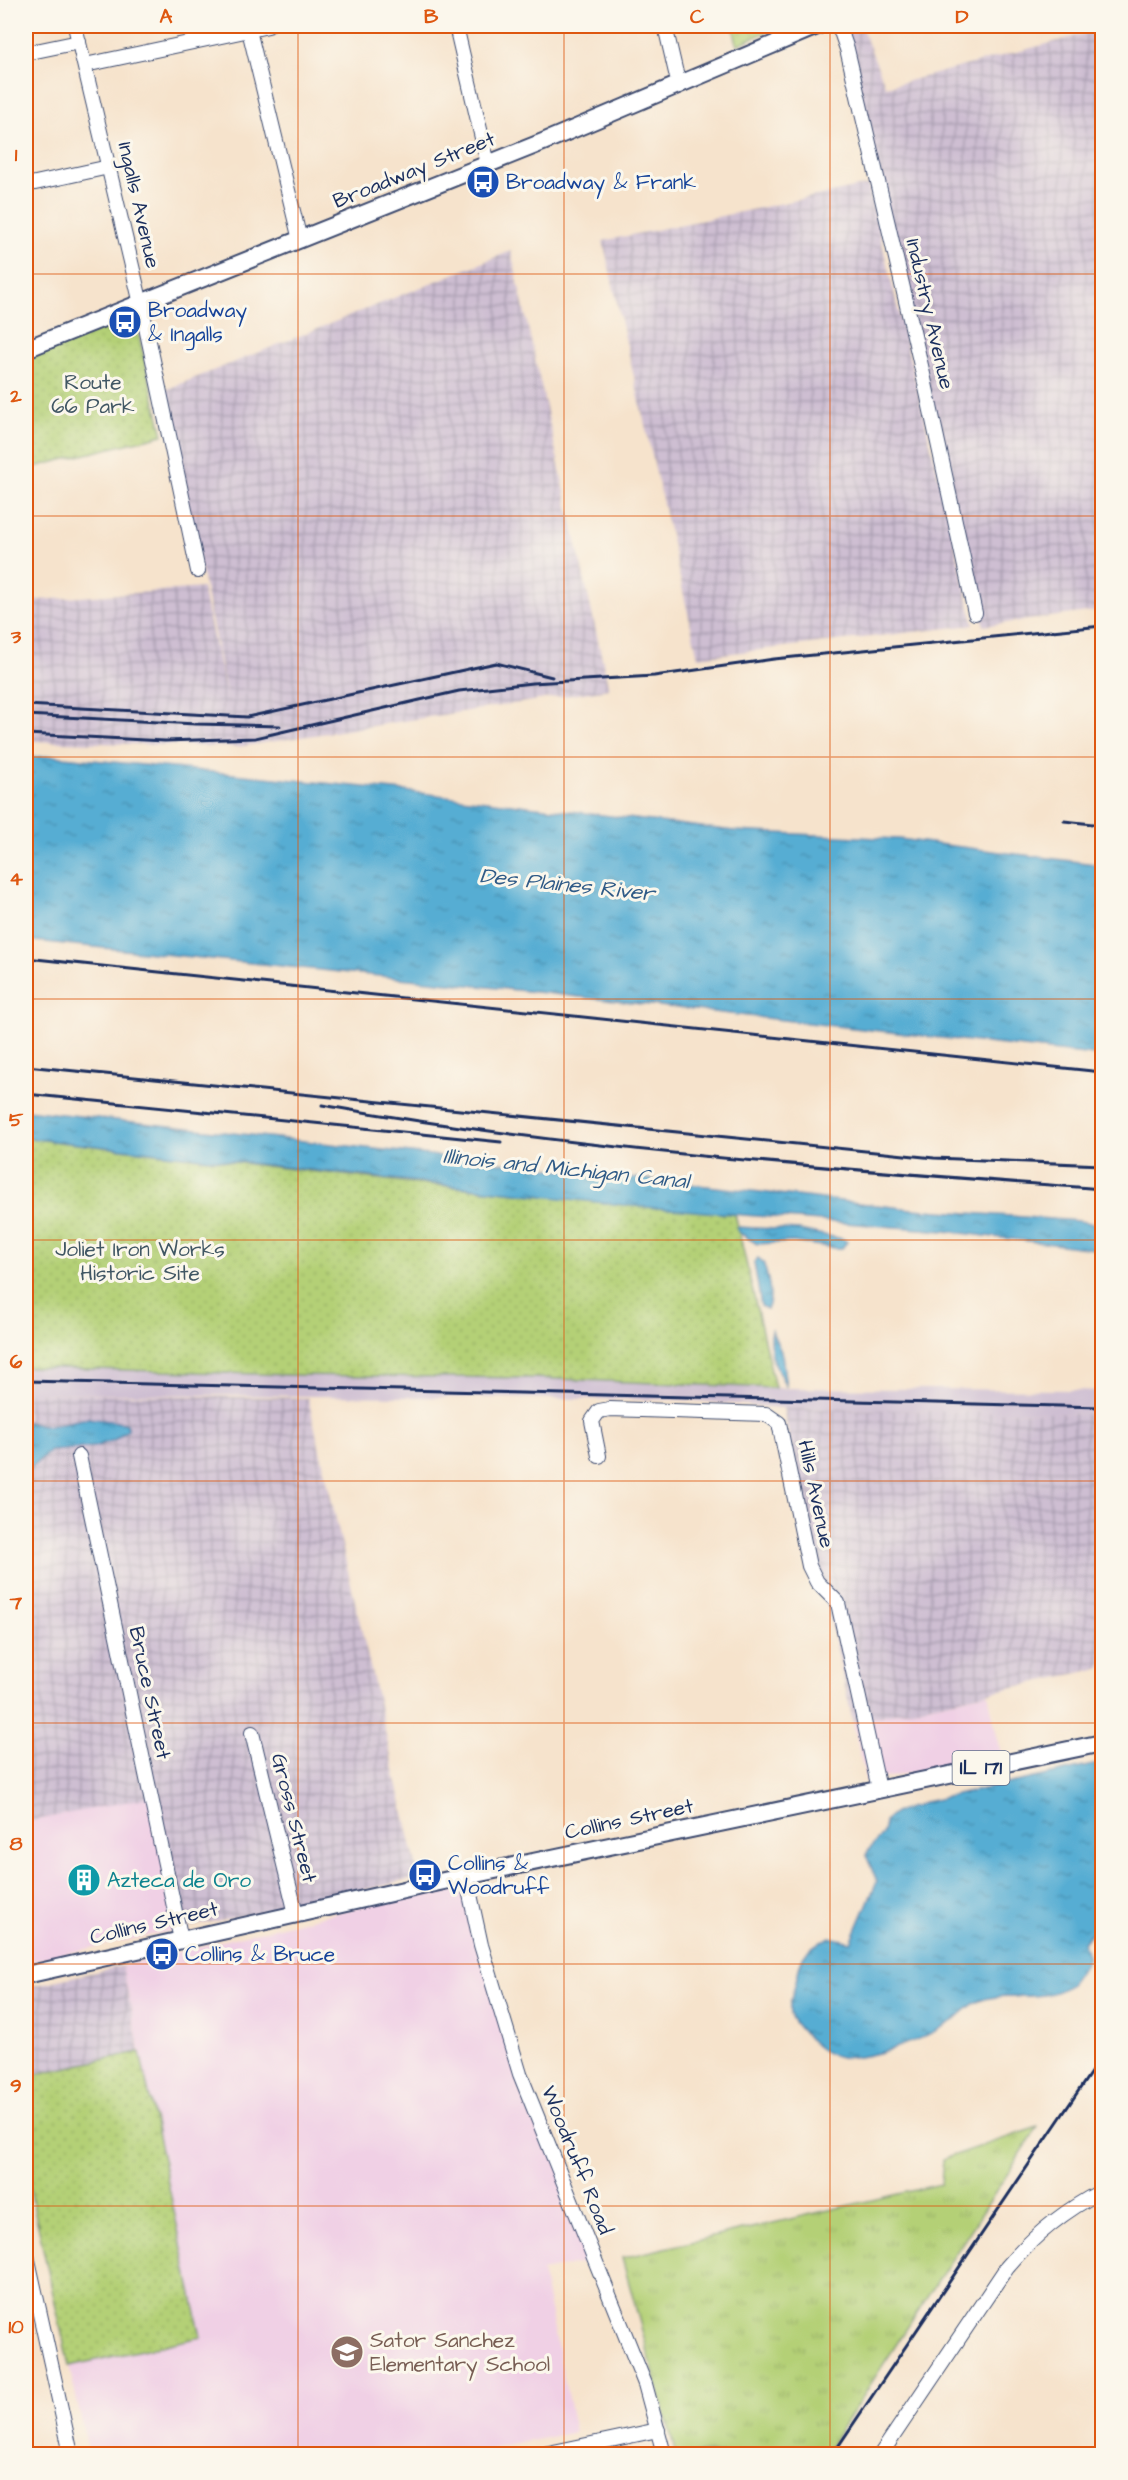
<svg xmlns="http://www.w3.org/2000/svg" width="1128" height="2480" viewBox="0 0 1128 2480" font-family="'Architects Daughter',sans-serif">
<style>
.built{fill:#f0d0e5}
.industrial{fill:url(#industrial-grid)}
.railway{fill:#cebed2}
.grass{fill:url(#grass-tufts);stroke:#68806a;stroke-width:1.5}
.park{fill:url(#park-dots);stroke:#68806a;stroke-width:1.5}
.water{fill:url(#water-ripples);stroke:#386e98;stroke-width:1.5}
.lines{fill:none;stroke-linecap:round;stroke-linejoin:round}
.minor-casing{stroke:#3c4a6e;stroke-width:16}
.major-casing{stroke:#3c4a6e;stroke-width:20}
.minor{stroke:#fff;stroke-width:14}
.major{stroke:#fff;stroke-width:16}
.rail{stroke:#1b2f5e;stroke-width:3}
.grid{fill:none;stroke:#de5710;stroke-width:1.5;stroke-opacity:0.55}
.labels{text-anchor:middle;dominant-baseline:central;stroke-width:6;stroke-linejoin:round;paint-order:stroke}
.shield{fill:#fbf7ec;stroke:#5e6b89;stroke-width:1.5}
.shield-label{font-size:20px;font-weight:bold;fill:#1b2f5e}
.street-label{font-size:21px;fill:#1b2f5e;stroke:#fbf7ec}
.transit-label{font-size:21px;fill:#164399;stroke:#fbf7ec;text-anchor:start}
.park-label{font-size:21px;fill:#415764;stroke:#fbf7ec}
.culture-label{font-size:21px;fill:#0d838f;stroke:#fbf7ec;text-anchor:start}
.education-label{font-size:21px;fill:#785e54;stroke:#fbf7ec;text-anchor:start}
.water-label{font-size:22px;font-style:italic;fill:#305b87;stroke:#fbf7ec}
.neatline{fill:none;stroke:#de5710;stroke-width:2}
.grid-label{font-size:20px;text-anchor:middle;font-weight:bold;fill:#de5710}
</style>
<defs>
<pattern id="industrial-grid" width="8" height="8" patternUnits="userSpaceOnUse" patternTransform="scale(1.5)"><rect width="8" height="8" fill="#cebed2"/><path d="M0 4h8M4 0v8" fill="none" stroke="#a69bae"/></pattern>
<pattern id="grass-tufts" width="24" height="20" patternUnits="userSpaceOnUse" patternTransform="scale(1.5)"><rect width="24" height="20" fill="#b4d076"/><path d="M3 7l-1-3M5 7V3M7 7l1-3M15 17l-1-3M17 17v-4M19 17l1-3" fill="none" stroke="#9ab368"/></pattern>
<pattern id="park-dots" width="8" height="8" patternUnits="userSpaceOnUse" patternTransform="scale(1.5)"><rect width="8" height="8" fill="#b4d076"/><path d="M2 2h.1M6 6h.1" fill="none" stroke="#9ab368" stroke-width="1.8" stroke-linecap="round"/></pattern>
<pattern id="water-ripples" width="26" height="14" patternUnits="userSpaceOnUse" patternTransform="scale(1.5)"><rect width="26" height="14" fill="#56add3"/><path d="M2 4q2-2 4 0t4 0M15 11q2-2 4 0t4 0" fill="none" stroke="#468dae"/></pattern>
</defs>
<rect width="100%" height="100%" fill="#fbf7ec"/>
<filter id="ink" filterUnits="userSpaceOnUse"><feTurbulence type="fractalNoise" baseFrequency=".0167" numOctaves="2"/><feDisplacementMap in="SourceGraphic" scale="12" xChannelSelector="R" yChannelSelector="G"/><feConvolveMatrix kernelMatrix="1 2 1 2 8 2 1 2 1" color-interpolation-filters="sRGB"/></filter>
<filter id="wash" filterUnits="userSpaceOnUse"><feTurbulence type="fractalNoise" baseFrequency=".008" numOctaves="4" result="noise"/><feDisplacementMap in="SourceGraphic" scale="24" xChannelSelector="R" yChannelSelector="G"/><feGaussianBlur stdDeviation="1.35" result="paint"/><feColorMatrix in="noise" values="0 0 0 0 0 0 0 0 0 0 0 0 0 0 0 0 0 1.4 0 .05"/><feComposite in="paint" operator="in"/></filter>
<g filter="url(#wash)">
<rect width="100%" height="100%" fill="#f6e3cc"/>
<g class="built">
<polygon points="988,1693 1001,1754 866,1782 853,1722"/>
<polygon points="154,1795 179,1929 26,1962 26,1822"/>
<polygon points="463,1881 477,1946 594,2261 542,2271 575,2432 467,2454 89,2454 69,2366 201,2337 122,1966"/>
</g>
<g class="industrial">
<polygon points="861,26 886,87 1102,29 1102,610 984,626 842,34"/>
<polygon points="868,185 974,625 698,657 603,241"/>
<polygon points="511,251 609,689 237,747 26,741 26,601 202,588 228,702 165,390"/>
<polygon points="26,1393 308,1398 419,1878 179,1929 154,1796 26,1822"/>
<polygon points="783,1408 1102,1414 1102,1668 853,1722"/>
<polygon points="122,1966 140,2052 26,2076 26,1987"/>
</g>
<polygon class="railway" points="26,1367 290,1375 532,1378 775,1388 1074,1390 1102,1391 1102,1414 783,1408 681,1400 26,1393"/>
<polygon class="grass" points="1038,2127 825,2454 676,2454 622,2258 941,2184 943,2159"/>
<g class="park">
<polygon points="733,26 780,26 737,45"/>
<polygon points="134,316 163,435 26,469 26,360"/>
<polygon points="26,1138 403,1182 735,1214 775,1388 532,1378 290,1375 26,1367"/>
<polygon points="140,2052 201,2337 69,2366 26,2172 26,2076"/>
</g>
<g class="water">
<polygon points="53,756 404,791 734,831 899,839 1102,865 1102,1056 536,992 26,940 26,758"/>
<polygon points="26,1110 912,1209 1079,1221 1102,1225 1102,1250 945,1231 632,1206 26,1138"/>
<polygon points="736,1227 799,1230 843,1239 847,1242 842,1248 835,1248 793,1242 757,1244 738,1232"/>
<path d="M758,1258L763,1262C767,1274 774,1298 767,1309L761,1306L754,1262Z"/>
<polygon points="771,1329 782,1354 786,1387 771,1356"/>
<polygon points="88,1418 123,1423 127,1424 128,1429 114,1440 94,1447 50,1451 26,1472 26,1422 49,1426"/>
<path d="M1102,1763V1922L1097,1924L1083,1943L1088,1958C1082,1966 1076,1978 1070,1984C1046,2005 1004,1989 977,2002C967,2007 960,2016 951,2022C926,2038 865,2064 836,2056C823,2053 815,2045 806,2036C788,2016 786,2014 794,1989C803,1957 797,1953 830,1937L851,1942L877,1881L866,1855C873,1839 884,1842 885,1821L895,1813L925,1802Z"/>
</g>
</g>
<g filter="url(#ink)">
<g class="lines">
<g class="minor-casing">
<g id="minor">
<polyline points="75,26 141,304 198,571"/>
<polyline points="248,26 300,240"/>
<polyline points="456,26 488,164"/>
<polyline points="665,26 679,86"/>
<polyline points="839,26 847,49 923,374 975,613"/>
<polyline points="26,53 79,42"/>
<polyline points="85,65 268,26"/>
<polyline points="26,185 109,167"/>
<polyline points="79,1456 181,1940"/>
<polyline points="599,1456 592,1421 599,1411 610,1409 766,1414 779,1423 809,1566 817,1582 838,1603 879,1789"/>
<polyline points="252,1733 296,1914"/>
<polyline points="466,1876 481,1945 520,2074 645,2384 664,2454"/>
<polyline points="26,2251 71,2454"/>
<polyline points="544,2454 658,2430"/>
<path d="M881,2454L1007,2267C1034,2235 1065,2210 1102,2191"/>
</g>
</g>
<g class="major-casing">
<g id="major">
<polyline points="26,349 543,142 817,26"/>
<polyline points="26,1975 466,1876 1102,1743"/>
</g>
</g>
<use href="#minor" class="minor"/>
<use href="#major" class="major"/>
<g class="rail">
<polyline points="26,705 247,717 496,663 552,677"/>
<polyline points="26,715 196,724 280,726"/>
<polyline points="26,734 165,741 255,738 459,691 532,683 654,676 774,659 1102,626"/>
<polyline points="1064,821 1102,825"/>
<polyline points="26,958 1102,1072"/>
<polyline points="26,1066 934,1158 1102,1165"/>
<polyline points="26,1094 501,1142"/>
<path d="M322,1105C580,1151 841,1169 1102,1189"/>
<polyline points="26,1381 1102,1407"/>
<polyline points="833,2454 1102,2056"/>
</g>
</g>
</g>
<path class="grid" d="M298,26V2454M564,26V2454M830,26V2454M26,274H1102M26,516H1102M26,757H1102M26,999H1102M26,1240H1102M26,1481H1102M26,1723H1102M26,1964H1102M26,2206H1102"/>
<defs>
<g id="bus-disc" transform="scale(1.725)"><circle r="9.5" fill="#1a4fb4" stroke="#fbf7ec"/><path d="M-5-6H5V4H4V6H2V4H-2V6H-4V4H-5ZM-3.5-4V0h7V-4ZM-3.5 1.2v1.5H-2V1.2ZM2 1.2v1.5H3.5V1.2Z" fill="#fff"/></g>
<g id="building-disc" transform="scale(1.725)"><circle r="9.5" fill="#0f9aa8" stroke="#fbf7ec"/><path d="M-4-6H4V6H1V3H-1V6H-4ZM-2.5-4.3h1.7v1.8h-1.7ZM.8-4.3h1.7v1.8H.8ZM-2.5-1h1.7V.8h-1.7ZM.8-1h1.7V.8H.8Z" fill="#fff"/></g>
<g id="school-disc" transform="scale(1.725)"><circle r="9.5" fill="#8d6e63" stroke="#fbf7ec"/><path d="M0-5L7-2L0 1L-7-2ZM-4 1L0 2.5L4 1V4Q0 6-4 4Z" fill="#fff"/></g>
</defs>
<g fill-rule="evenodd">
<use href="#bus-disc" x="483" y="182"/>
<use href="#bus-disc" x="125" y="322"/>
<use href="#bus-disc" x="425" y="1875"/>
<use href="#building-disc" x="84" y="1880"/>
<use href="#bus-disc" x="162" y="1954"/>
<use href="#school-disc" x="347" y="2352"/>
</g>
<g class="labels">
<rect class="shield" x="952.5" y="1751" width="57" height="34" rx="4.5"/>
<g class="shield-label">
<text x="981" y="1768">IL 171</text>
</g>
<g class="street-label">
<text transform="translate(414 170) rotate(-22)">Broadway Street</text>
<text transform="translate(139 205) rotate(77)">Ingalls Avenue</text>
<text transform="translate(930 314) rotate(77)">Industry Avenue</text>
<text transform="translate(816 1494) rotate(78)">Hills Avenue</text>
<text transform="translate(150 1693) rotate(78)">Bruce Street</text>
<text transform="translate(294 1818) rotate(76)">Gross Street</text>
<text transform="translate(629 1819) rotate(-12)">Collins Street</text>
<text transform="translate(154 1923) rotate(-13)">Collins Street</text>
<text transform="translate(577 2160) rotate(68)">Woodruff Road</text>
</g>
<g class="transit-label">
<text x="506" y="182">Broadway &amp; Frank</text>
<text x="148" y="310">Broadway<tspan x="148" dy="24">&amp; Ingalls</tspan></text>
<text x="448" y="1863">Collins &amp;<tspan x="448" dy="24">Woodruff</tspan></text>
<text x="185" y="1954">Collins &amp; Bruce</text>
</g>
<g class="park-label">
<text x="93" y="382">Route<tspan x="93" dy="24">66 Park</tspan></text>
<text x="140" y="1249">Joliet Iron Works<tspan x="140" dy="24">Historic Site</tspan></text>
</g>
<g class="culture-label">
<text x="107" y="1880">Azteca de Oro</text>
</g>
<g class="education-label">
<text x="370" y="2340">Sator Sanchez<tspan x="370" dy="24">Elementary School</tspan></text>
</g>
<g class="water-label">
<text transform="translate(567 885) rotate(6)">Des Plaines River</text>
<text transform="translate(566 1169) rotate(6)">Illinois and Michigan Canal</text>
</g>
</g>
<rect width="1128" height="2480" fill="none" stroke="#fbf7ec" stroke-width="66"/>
<rect x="33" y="33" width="1062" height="2414" class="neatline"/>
<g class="grid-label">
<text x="166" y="23">A</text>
<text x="431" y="23">B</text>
<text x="697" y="23">C</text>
<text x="962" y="23">D</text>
<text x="16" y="161">1</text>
<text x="16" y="402">2</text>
<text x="16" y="643">3</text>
<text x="16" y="885">4</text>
<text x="16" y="1126">5</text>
<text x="16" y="1368">6</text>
<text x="16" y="1609">7</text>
<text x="16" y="1850">8</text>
<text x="16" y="2092">9</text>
<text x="16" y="2333">10</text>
</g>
</svg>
